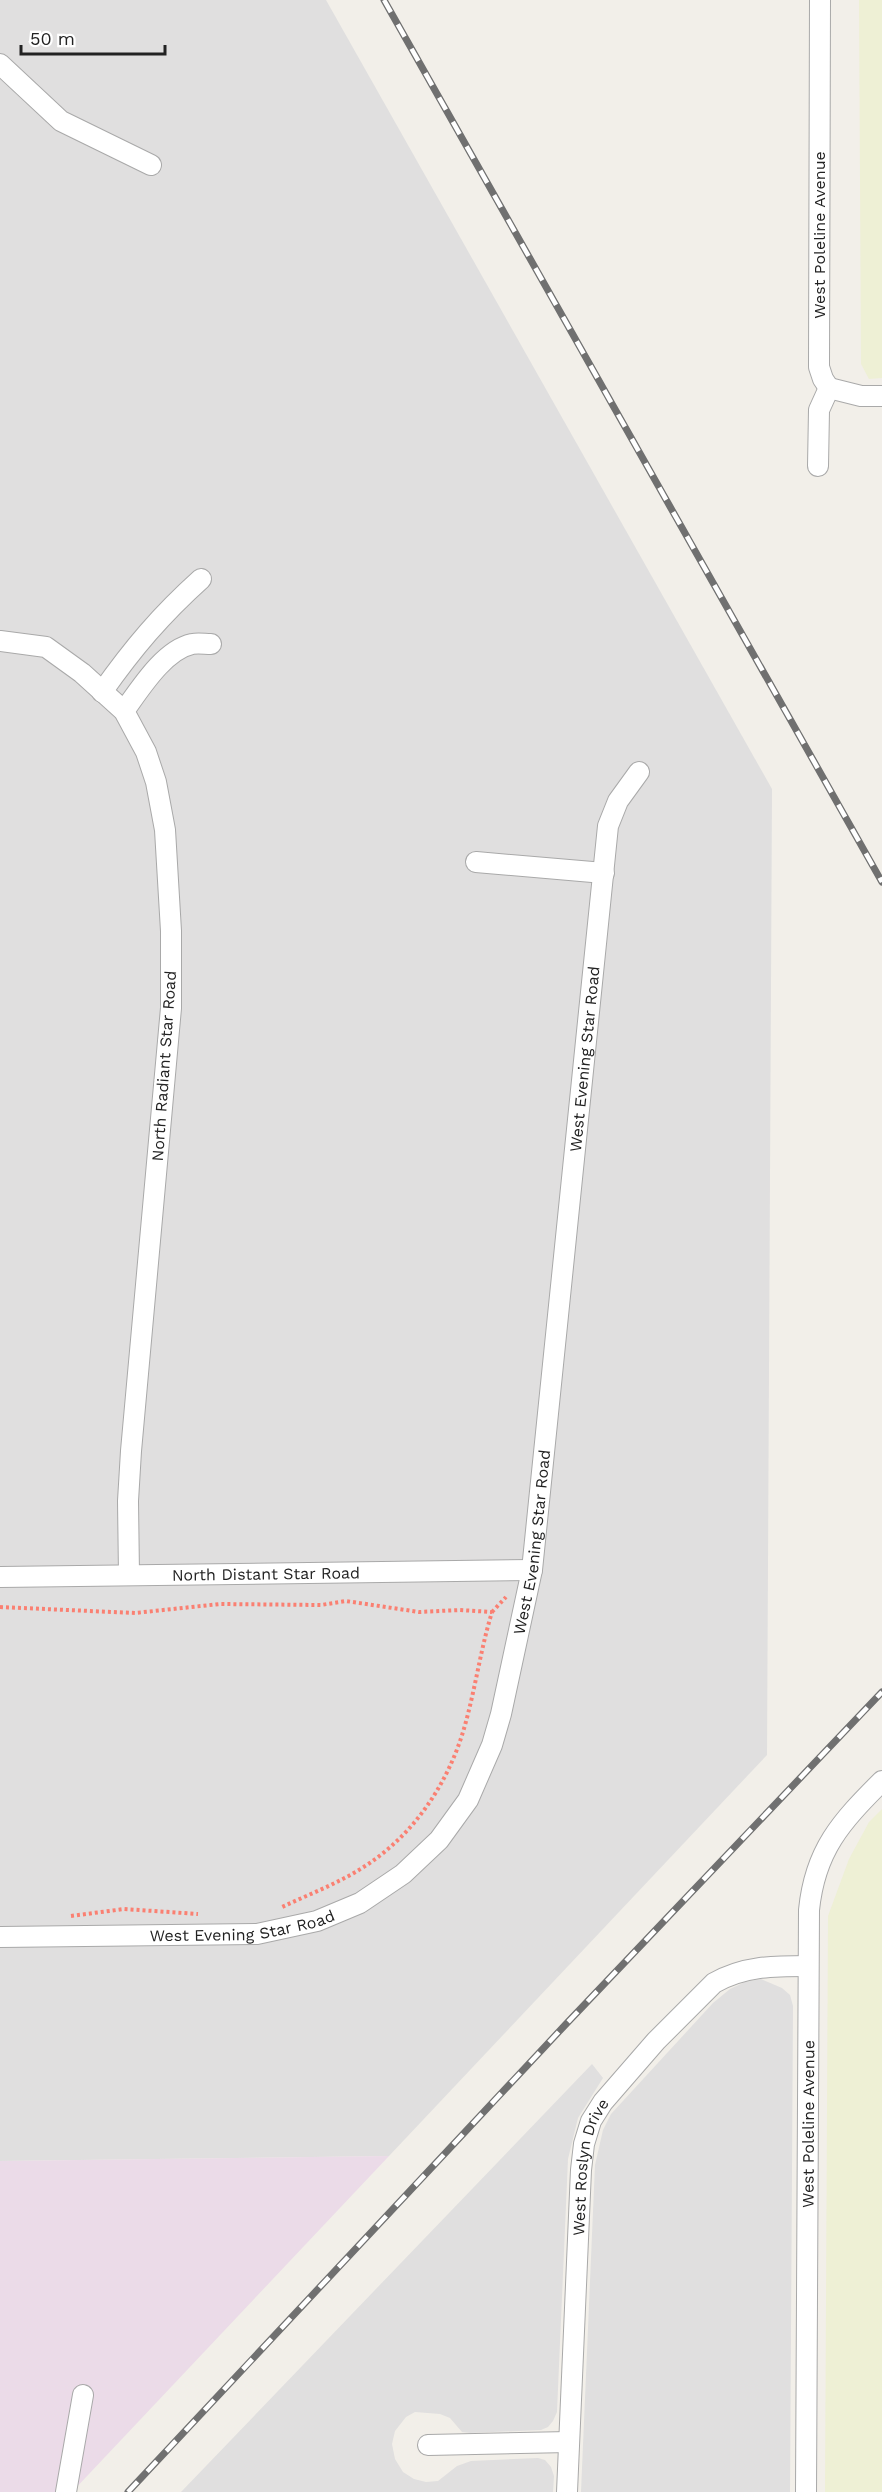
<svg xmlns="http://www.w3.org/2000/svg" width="882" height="2492" viewBox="0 0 882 2492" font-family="'Work Sans',sans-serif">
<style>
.residential{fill:#e0dfdf}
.industrial{fill:#ebdbe8}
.farmland{fill:#eef0d5}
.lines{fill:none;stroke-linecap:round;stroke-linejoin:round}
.minor-casing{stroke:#a9a9a9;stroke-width:22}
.path{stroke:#fa8072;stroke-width:4;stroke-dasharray:3 3;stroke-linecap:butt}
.minor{stroke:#fff;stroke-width:20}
.rail-casing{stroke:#707070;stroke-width:7}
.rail{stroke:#fff;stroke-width:4.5;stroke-dasharray:14;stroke-linecap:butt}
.labels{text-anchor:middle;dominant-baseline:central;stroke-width:4.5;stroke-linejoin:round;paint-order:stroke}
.street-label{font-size:16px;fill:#222;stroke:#fff}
</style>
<rect width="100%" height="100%" fill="#f2efe9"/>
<g class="residential">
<polygon points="0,0 326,0 772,789 767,1755 389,2156 0,2161"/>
<polygon points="761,1979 782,1988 790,1995 793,2006 790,2492 581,2492 595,2165 603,2130 611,2114 713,2003 730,1989 745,1982"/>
<polygon points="592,2064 603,2078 578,2118 568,2159 557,2412 553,2421 548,2427 541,2430 470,2433 462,2432 450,2418 440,2414 415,2412 406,2417 395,2431 392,2444 395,2459 403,2472 414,2479 426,2482 438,2481 457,2466 471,2461 538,2458 545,2460 551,2467 554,2476 553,2492 181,2492"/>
</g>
<polygon class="industrial" points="389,2156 72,2492 0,2492 0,2161"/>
<g class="farmland">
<polygon points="859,0 882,0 882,378 869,379 861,364"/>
<polygon points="882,1809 882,2492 825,2492 828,1916 849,1859 869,1822"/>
</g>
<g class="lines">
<g class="minor-casing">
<g id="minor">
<polyline points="820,0 819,367 823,379 829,388"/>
<polyline points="0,64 61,121 151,165"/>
<polyline points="829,388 861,396 882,396"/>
<polyline points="818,466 819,410 829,388"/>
<polyline points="0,641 46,647 82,673 124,711 146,752 156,782 165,830 171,931 171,1008 131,1451 128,1501 129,1575"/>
<path d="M102,692C133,648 161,615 201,579"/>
<path d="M124,711C140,689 164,650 192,644C198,643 205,644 211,644"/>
<polyline points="476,862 604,873"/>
<path id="s1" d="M0,1577L532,1570"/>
<path id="s2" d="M0,1937L257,1934L317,1921L360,1903L403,1874L439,1840L468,1800L492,1745L501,1714L532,1570L608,826L618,801L639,772"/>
<polyline points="428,2445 569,2442"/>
<polyline points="66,2492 83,2395"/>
<path id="s3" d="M567,2492L581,2170L584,2144L591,2121L603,2102L656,2041L714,1983C744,1966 773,1966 807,1966"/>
<path id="s4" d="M806,2492L809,1910C815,1850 841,1822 882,1781"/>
</g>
</g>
<g class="path">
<path d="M0,1607L135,1613L220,1604L321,1605L346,1601L419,1612L460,1610L492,1612C480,1651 475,1692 463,1732C446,1787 412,1837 362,1868C337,1884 307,1895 280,1908"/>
<polyline points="492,1612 506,1597"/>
<polyline points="71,1916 124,1909 198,1914"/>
</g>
<use href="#minor" class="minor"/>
<g class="rail-casing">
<g id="rail">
<polyline points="384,0 882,882"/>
<polyline points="128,2492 567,2023 882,1692"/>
</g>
</g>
<use href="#rail" class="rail"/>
</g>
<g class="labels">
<g class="street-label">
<text transform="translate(819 235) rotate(-90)">West Poleline Avenue</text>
<text stroke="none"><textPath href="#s2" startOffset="1269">West Evening Star Road</textPath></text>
<text transform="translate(164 1066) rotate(-86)">North Radiant Star Road</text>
<text stroke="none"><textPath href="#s2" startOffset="783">West Evening Star Road</textPath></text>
<text stroke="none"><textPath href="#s1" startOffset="266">North Distant Star Road</textPath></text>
<text stroke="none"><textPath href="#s2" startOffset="243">West Evening Star Road</textPath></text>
<text stroke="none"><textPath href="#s4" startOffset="368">West Poleline Avenue</textPath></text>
<text stroke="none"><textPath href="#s3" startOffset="327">West Roslyn Drive</textPath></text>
</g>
</g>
<path d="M21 45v9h144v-9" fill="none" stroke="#222222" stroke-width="3"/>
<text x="30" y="45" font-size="18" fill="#222222" stroke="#ffffff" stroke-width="4.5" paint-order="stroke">50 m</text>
</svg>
